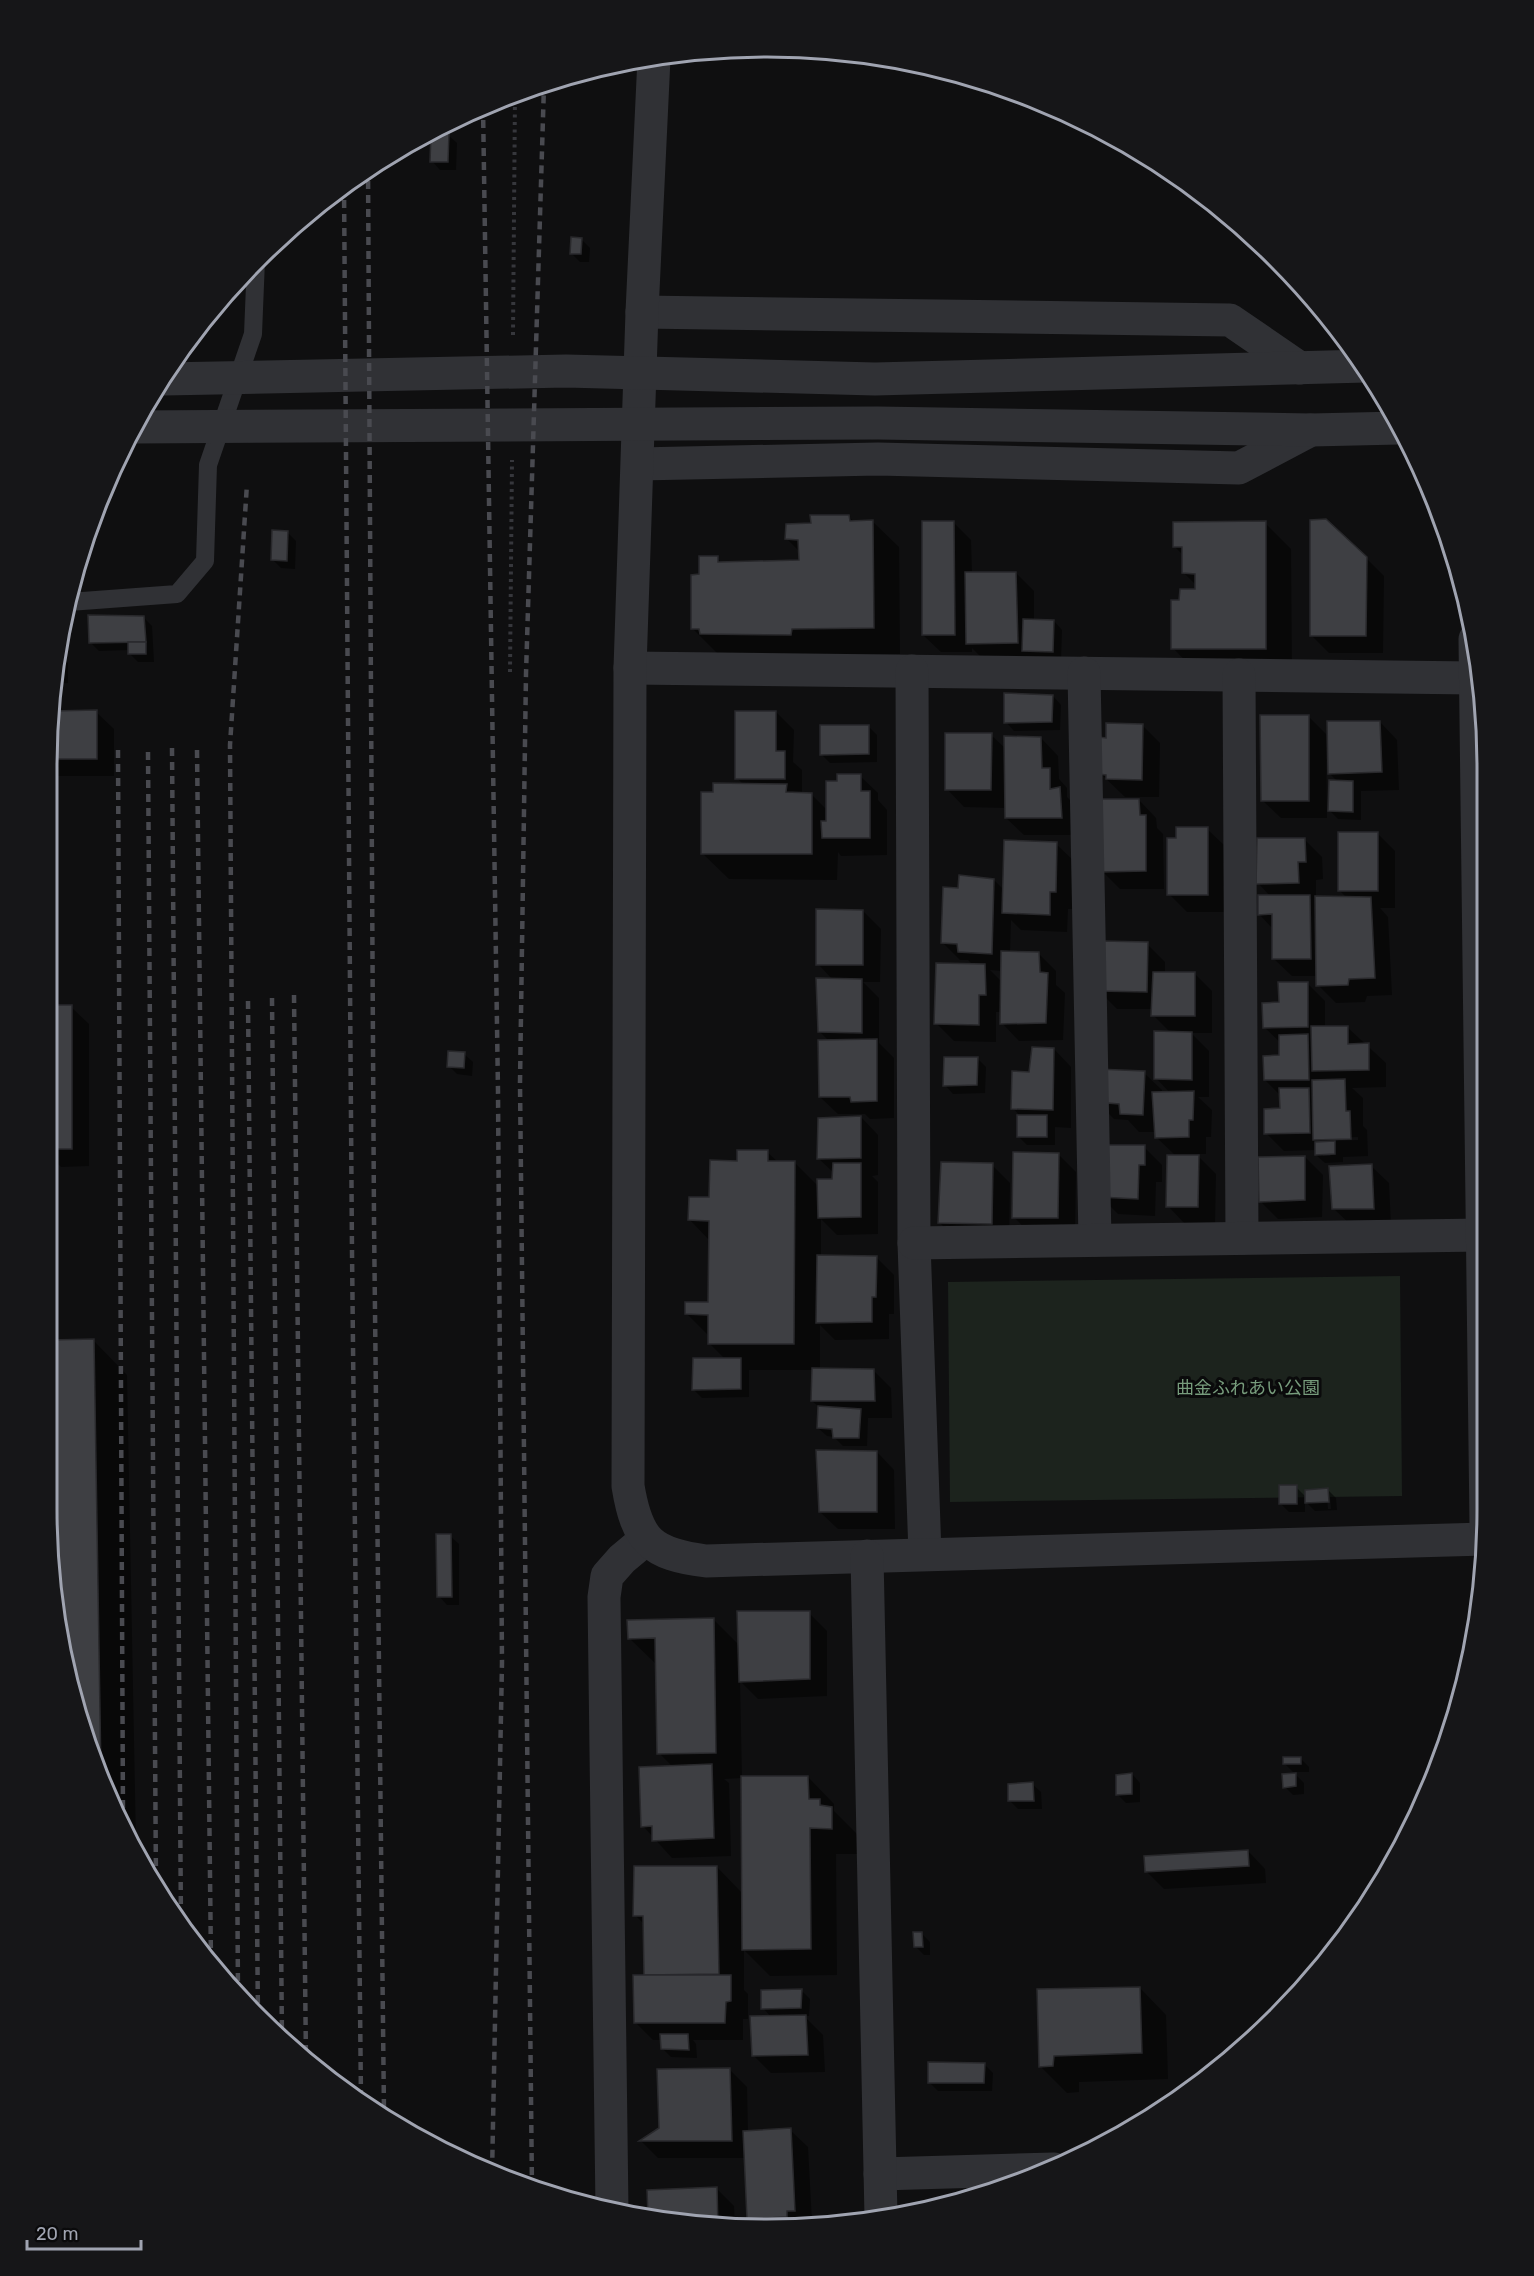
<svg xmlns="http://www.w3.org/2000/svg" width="1534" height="2276" viewBox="0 0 1534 2276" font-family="Rubik,'Noto Sans JP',sans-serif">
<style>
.green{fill:#1c231d}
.shadow{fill:#0007;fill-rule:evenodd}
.building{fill:#3e3f43;stroke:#29292c;stroke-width:1.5}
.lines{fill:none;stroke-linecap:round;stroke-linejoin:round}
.path{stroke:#36373c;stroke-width:4;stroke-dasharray:3 4.5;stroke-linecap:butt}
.service{stroke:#303135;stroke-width:18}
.minor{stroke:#303135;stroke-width:33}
.tertiary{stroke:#303135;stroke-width:33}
.rail{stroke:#494a50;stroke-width:4.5;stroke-dasharray:8 6;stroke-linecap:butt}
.labels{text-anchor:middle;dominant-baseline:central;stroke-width:6;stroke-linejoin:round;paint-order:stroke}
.park-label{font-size:18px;fill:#779c7c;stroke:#0a0a0b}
.rim{fill:none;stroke:#a0a4b1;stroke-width:3}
</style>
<rect width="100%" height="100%" fill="#0f0f10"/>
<polygon class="green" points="1400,1276 1402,1496 950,1502 948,1282"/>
<g class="shadow">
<polygon points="448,135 457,143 456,170 440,170 432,161"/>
<polygon points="581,239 590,248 589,262 580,262 571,253"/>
<polygon points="849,516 854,522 872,521 899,547 900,654 719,655 692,628 701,575 717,558 723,564 801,561 800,552 787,539 813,525"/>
<polygon points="954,523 971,540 972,574 1016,573 1034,591 1034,621 1054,621 1062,630 1061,660 985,661 972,648 972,652 941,652 923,635"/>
<polygon points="1265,523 1291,549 1292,675 1199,675 1173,648 1181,601 1197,590 1197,586 1184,573 1184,556 1175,547"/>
<polygon points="287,532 296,541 295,569 281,568 273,560"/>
<polygon points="1366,558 1384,576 1383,653 1329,653 1311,635"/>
<polygon points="144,618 152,626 154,662 138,662 130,654 129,650 99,651 90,642"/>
<polygon points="58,654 68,663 68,683 55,684"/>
<polygon points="1053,696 1061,705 1060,730 1014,731 1006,722"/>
<polygon points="52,712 96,712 114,729 114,776 56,776 47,767"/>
<polygon points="776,712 794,730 793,762 802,770 802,794 811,794 828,811 860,776 878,793 878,800 887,810 887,855 841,856 838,852 837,880 729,879 702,853 715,793 744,785 737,778"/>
<polygon points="1308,716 1326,734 1327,818 1281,818 1263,801"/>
<polygon points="1380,722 1397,740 1399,790 1361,791 1361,820 1338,819 1330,811 1338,782 1330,774"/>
<polygon points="1142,725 1160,743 1159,797 1125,797 1100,773 1108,739"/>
<polygon points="868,726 877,735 877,762 830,763 821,754"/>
<polygon points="991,735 1006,749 1041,738 1058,756 1059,779 1067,788 1067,797 1077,807 1079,835 1024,835 1006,818 1006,808 964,807 947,789"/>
<polygon points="1139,800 1156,818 1157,828 1163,834 1164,889 1120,889 1103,872"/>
<polygon points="1207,829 1225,846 1225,912 1187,912 1169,894 1177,840"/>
<polygon points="1377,833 1395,851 1395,908 1380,908 1388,917 1392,995 1367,996 1365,1002 1336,1003 1318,985 1318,976 1292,976 1274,959 1273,929 1259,914 1271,897 1258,883 1304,839 1322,857 1323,879 1316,880 1316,898 1347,898 1339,890"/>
<path d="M1056,844L1074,861L1073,909H1068L1067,932L1021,930L1011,920L1010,953H1038L1056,971V985L1065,993L1063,1040L1019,1041L1002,1023V1012H996V1042L954,1041L936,1023L973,965L968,960H960L942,942L960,889L994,880L1004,890ZM990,970L1002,971V982Z"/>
<polygon points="863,911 881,929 880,982 863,982 879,998 879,1043 894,1058 894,1118 870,1119 865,1114 838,1114 820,1097 830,1042 819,1031 833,980 818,964"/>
<polygon points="1147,944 1165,962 1165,973 1194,973 1212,991 1212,1033 1191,1033 1209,1051 1209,1097 1198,1097 1212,1110 1211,1137 1206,1137 1206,1154 1196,1154 1216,1174 1215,1225 1185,1224 1168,1206 1176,1156 1156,1137 1156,1132 1139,1132 1128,1120 1114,1119 1097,1102 1144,1073 1162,1090 1162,1093 1170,1093 1156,1078 1171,1033 1153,1015 1153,1009 1117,1009 1099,991"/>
<path d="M1307,983L1325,1001V1027H1347L1386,1063V1087L1352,1088L1363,1098V1126L1367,1130L1368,1156L1343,1157V1162L1325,1163L1316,1155V1150L1284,1151L1266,1133L1282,1110L1281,1096L1265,1080L1281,1056V1043L1264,1027L1280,1004ZM1358,1137V1140L1330,1141V1138ZM1323,1153H1328L1331,1156H1323Z"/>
<polygon points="48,1007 71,1007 89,1024 89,1166 61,1167 49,1155"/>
<polygon points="1054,1049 1071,1067 1071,1128 1055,1127 1055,1145 1027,1145 1018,1136 1019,1115 1013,1108 1031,1073"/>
<polygon points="464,1054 473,1062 472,1076 457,1074 449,1066"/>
<polygon points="977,1058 986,1067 985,1093 953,1094 945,1085"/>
<polygon points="861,1117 878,1135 878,1175 872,1176 878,1182 878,1234 837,1235 821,1219 821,1256 876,1257 894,1275 894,1314 889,1314 889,1339 835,1340 820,1325 820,1370 873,1370 891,1388 892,1418 868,1418 867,1446 843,1446 834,1437 827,1436 818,1428 820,1408 812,1401 814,1370 749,1370 749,1397 702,1398 693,1389 726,1360 709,1343 709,1336 687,1314 709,1303 710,1241 690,1220 711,1199 738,1163 767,1152 778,1162 795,1163 819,1187 833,1180 834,1173 819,1159"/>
<polygon points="1144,1147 1162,1165 1162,1182 1156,1182 1155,1216 1118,1214 1100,1196"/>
<polygon points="1058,1154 1076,1172 1075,1235 1031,1235 1014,1217"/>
<polygon points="1305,1157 1323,1175 1322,1217 1278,1219 1260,1201"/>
<polygon points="992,1165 1010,1183 1009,1241 957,1240 940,1223"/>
<polygon points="1371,1166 1389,1183 1391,1226 1352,1226 1334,1209"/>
<polygon points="93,1340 127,1375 136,1844 85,1740 53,1603 51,1341"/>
<polygon points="877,1452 894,1470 895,1529 838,1529 820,1512"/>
<path d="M1296,1487L1306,1497L1328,1490L1336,1498L1337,1510L1315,1511L1305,1501V1512H1289L1280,1503ZM1327,1497H1330L1331,1509H1328Z"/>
<polygon points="450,1536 459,1544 459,1605 447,1605 439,1596"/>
<polygon points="809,1613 827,1631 827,1696 758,1699 740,1681 742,1778 808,1777 834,1804 834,1811 858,1835 858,1854 836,1854 837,1975 770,1976 744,1950 744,1990 748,1994 748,2019 743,2019 743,2040 693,2040 696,2044 697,2058 671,2057 662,2048 661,2040 653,2040 635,2022 645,1976 644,1924 635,1915 717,1867 743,1894 742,1778 724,1779 729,1783 731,1856 672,1858 643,1826 673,1767 659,1753 656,1664 629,1638 713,1619 740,1646"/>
<polygon points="1300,1758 1309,1767 1309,1772 1293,1772 1285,1764"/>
<polygon points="1132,1774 1140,1783 1140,1802 1126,1803 1118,1795"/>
<polygon points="1296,1775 1304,1783 1304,1794 1293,1795 1285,1787"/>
<polygon points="1032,1784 1041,1792 1042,1809 1018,1809 1009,1800"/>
<polygon points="1248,1851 1265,1869 1266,1883 1164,1889 1146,1871"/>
<polygon points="921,1933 930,1942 930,1955 924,1955 916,1947"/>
<polygon points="1140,1988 1166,2015 1168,2079 1079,2082 1079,2092 1067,2093 1040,2066"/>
<polygon points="802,1991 810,1999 809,2016 804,2016 823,2035 825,2072 771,2073 753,2055 772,2018 763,2008"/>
<polygon points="984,2064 993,2073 992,2091 938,2091 929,2082"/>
<polygon points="729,2069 747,2087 748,2132 790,2130 808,2147 812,2222 756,2226 749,2219 746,2158 658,2158 641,2141 661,2129"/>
<polygon points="716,2188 734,2206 735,2227 720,2228 649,2216 649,2191"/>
</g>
<g class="building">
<polygon points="431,133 449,133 448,162 430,162"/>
<polygon points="571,237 582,238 581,254 570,254"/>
<polygon points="810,515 849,515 850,521 873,520 874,628 792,629 791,635 700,634 699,629 691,629 691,575 699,574 699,556 718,556 718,562 799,560 798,540 785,539 786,524 811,523"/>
<polygon points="1326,519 1367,557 1366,636 1310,636 1310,520"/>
<polygon points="922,521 954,521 955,635 922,635"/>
<polygon points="1266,521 1266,649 1171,649 1171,600 1179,600 1180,589 1195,589 1195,574 1182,573 1182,547 1173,547 1173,522"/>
<polygon points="272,530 288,531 287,561 271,560"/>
<polygon points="965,572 1016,572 1018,643 966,644"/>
<polygon points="88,615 144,616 146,642 89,643"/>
<polygon points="1023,619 1054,620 1053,652 1022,651"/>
<rect x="128" y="642" width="18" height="12"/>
<polygon points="58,652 60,652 60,675 55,675"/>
<polygon points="1004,693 1053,695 1052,722 1004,723"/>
<polygon points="97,710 97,759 47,759 52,711"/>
<polygon points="735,711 776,711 776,751 785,751 785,779 735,779"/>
<polygon points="1260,715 1309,715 1309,801 1261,801"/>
<polygon points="1327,721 1380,721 1382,772 1328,774"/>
<polygon points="1106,723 1143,724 1142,780 1106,779 1106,775 1098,774 1099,737 1106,738"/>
<polygon points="820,725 869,725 869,754 820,755"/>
<polygon points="945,733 992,733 991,790 945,790"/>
<polygon points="1004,736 1041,737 1042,768 1050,768 1050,789 1060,787 1062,818 1005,818"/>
<polygon points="837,774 861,774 861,791 870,791 870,838 822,838 821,821 826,821 826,781 837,781"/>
<polygon points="1329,780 1353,781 1353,812 1328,811"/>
<polygon points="713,783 787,784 786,792 812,793 812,854 701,854 701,792 713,792"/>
<polygon points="1101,799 1139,799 1140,815 1146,815 1146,871 1101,872"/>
<polygon points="1176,827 1208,827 1208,895 1167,895 1167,838 1176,838"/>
<rect x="1338" y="832" width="40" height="59"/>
<polygon points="1257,838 1305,838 1306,862 1298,862 1299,883 1256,884"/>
<polygon points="1004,840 1057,842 1056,892 1050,892 1050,915 1002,913"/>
<polygon points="959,875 994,879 992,954 958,952 957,944 941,943 943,887 958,888"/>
<polygon points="1258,895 1310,895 1311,959 1272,959 1272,914 1258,915"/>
<polygon points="1315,896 1371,897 1375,978 1349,979 1348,985 1316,986"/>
<polygon points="816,909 863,910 863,965 816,965"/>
<polygon points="1102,941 1148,942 1147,992 1098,991"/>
<polygon points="1001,951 1039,952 1040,972 1048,973 1046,1023 1000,1024"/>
<polygon points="936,963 985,964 986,995 979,995 979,1025 934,1024"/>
<polygon points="1153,972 1195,972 1195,1016 1151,1016"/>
<polygon points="816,978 862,979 862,1033 818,1032"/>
<polygon points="1278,982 1308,982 1308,1027 1263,1028 1262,1003 1279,1002"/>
<polygon points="48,1005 72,1005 72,1149 49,1149"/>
<polygon points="1311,1026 1348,1026 1348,1044 1369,1043 1369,1070 1312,1071"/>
<polygon points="1154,1031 1192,1032 1192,1080 1154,1079"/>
<polygon points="1308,1034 1309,1080 1264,1080 1263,1056 1279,1055 1279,1035"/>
<polygon points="877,1039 877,1101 851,1102 850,1097 819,1097 818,1040"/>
<polygon points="1032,1047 1054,1048 1053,1110 1011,1109 1012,1071 1029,1072"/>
<polygon points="448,1051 465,1052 464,1068 447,1067"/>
<polygon points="944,1057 978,1057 977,1085 943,1086"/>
<polygon points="1096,1069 1145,1071 1143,1115 1120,1114 1119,1104 1095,1102"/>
<polygon points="1345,1079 1346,1111 1350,1111 1351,1139 1313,1140 1312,1080"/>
<polygon points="1279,1088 1309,1088 1310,1133 1264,1134 1264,1109 1280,1108"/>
<polygon points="1194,1091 1193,1120 1189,1120 1189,1137 1155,1138 1152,1092"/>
<rect x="1017" y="1115" width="30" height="22"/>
<polygon points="861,1116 861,1158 817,1159 818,1118"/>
<polygon points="1335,1141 1335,1154 1315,1155 1315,1142"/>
<polygon points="1098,1145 1145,1145 1145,1165 1139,1165 1138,1199 1099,1197"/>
<polygon points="737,1150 768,1150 768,1161 795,1161 794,1344 708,1344 708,1315 685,1314 685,1302 708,1302 709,1221 688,1220 689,1197 709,1197 710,1160 737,1161"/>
<polygon points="1013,1152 1059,1153 1058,1218 1012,1218"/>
<polygon points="1167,1155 1199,1155 1198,1207 1166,1207"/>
<polygon points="1305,1156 1305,1200 1259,1202 1258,1157"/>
<polygon points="941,1162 993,1163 992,1224 938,1223"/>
<polygon points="833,1163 861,1163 861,1217 818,1218 817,1179 832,1179"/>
<polygon points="1372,1164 1374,1209 1332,1209 1329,1166"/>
<polygon points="817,1255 877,1256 876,1297 872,1297 872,1322 816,1323"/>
<polygon points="94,1339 101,1774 85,1740 53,1603 51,1340"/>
<polygon points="693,1358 741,1358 741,1389 692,1390"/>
<polygon points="812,1368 874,1369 875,1401 811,1401"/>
<polygon points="818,1406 861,1409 859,1438 833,1438 832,1429 817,1428"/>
<polygon points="816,1450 877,1451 877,1512 819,1512"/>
<rect x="1279" y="1485" width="18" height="19"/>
<polygon points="1328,1488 1329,1502 1305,1503 1305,1490"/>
<polygon points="436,1534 451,1534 452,1597 437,1597"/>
<polygon points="737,1611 810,1611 810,1679 739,1682"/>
<polygon points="714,1618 716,1753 657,1754 655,1638 628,1639 627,1620"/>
<rect x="1283" y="1757" width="18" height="7"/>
<polygon points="712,1764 714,1838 652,1841 652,1826 641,1827 639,1767"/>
<polygon points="1132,1773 1132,1794 1116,1795 1116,1775"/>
<polygon points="1296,1773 1296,1786 1283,1788 1282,1774"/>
<polygon points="741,1776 808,1776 809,1799 820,1799 820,1805 832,1807 832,1829 810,1828 811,1949 742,1950"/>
<polygon points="1033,1782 1034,1801 1008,1801 1008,1784"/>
<polygon points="1248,1850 1249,1866 1145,1872 1144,1856"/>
<polygon points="634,1866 717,1866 719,1974 644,1975 643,1916 633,1916"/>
<polygon points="913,1932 922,1932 923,1947 914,1947"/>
<polygon points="633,1975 731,1975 731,2001 726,2002 725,2023 634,2023"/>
<polygon points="1140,1987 1142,2053 1054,2056 1053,2066 1039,2067 1037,1989"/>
<polygon points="802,1989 801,2008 761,2009 761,1990"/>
<polygon points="806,2015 808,2055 752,2056 750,2016"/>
<polygon points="660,2034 688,2034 689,2050 661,2049"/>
<polygon points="928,2062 985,2063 984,2083 928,2083"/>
<polygon points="730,2068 732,2141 639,2141 659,2128 657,2069"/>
<polygon points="791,2128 795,2211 787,2211 787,2217 747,2219 743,2131"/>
<polygon points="717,2187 718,2228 648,2216 647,2190"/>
</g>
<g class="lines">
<g class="path">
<polyline points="513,335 515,94"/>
<polyline points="510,672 512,460"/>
</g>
<polyline class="service" points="69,602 177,594 205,561 208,465 253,334 256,260"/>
<g class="minor">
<polyline points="642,312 1230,320 1300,368"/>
<polyline points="638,464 878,459 1239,468 1311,430"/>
<polyline points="630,668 1474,678"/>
<polyline points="912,671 914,1243 925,1554"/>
<polyline points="1084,673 1095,1240"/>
<polyline points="1239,675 1242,1238"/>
<polyline points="914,1243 1483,1235"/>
<polyline points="880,2174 1054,2169"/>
<polyline points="612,2210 604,1597 607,1576 622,1559 646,1539"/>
</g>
<g class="tertiary">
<path d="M654,58L642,312L630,668L628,1486C637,1541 651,1554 706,1561L1485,1539"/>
<polyline points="164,379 566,371 875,379 1366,366"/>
<polyline points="134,427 878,423 1311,430 1399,428"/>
<polyline points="1475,639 1486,1525"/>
<polyline points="867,1556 881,2217"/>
</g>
<g class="rail">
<polyline points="483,106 498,1091 502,1663 492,2175"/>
<polyline points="368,167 374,1221 384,2112"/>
<polyline points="344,186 352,1251 361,2099"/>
<polyline points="172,748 181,1925"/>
<polyline points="118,750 123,1818"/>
<polyline points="197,750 211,1962"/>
<polyline points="148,752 156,1884"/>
<polyline points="294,995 306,2061"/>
<polyline points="272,998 282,2040"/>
<polyline points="248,1001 258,2019"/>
<polyline points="238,1995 230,745 247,484"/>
<polyline points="532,2189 520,1083 526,674 544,85"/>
</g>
</g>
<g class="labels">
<g class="park-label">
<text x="1248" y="1388">曲金ふれあい公園</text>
</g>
</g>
<path d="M0 0H1534V2276H0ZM767 57H767A710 710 0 0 1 1477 767V1509A710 710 0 0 1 767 2219H767A710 710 0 0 1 57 1509V767A710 710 0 0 1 767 57Z" fill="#161618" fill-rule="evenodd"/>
<path class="rim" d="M767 57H767A710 710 0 0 1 1477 767V1509A710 710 0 0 1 767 2219H767A710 710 0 0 1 57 1509V767A710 710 0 0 1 767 57Z"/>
<path d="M27 2240v9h114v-9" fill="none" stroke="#a0a4b1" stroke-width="3"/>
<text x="36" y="2240" font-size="18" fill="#a0a4b1" stroke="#0a0a0b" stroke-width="4.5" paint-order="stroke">20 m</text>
</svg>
